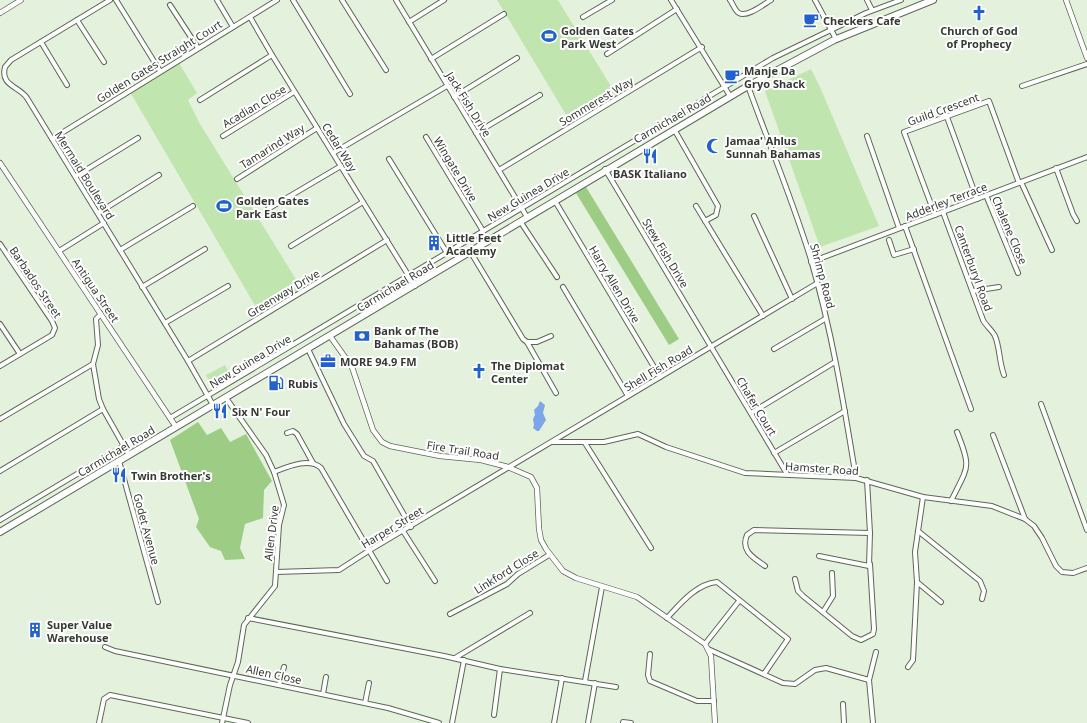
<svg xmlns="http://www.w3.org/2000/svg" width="1087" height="723" viewBox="0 0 1087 723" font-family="'Noto Sans',sans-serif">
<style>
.green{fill:#c1e5af}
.forest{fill:#9dcc84}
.water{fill:#7da6ea}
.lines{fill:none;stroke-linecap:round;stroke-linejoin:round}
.minor-casing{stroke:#5b6855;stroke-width:6}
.tertiary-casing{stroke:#5b6855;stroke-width:6}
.primary-casing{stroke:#5b6855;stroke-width:8}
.minor{stroke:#fff;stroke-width:4}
.tertiary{stroke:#fff;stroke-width:4.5}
.primary{stroke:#fff;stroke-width:6}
.labels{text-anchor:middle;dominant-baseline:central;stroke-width:4;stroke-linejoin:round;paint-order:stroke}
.poi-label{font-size:11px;font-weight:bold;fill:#363c34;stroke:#fff;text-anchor:start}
.street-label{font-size:11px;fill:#363c34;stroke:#fff}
</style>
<rect width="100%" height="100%" fill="#e4f2dd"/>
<g class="green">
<polygon points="497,0 558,0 617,96 571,123"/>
<polygon points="179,63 197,93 188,100 200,124 302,289 260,314 130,92"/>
<polygon points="811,69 820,87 879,226 820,247 765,91"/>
<polygon points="225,365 231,376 212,387 206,375"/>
</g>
<g class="forest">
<polygon points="586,187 679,339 669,345 576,193"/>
<polygon points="198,422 207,435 221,428 230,442 246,434 272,481 264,490 263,518 245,524 240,548 245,559 225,560 221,551 210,547 196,527 199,519 170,440"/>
</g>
<polygon class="water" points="540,401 545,405 543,413 546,420 539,431 537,431 533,428 534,425 533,419 535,415 534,410 538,406"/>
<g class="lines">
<g class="minor-casing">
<g id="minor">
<path d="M110,0L11,60L5,67C0,86 19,86 27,98L188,361L213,405"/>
<polyline points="116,0 160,71"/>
<polyline points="217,0 233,27"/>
<polyline points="293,0 350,94"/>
<polyline points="342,0 386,70"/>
<polyline points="396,0 527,217"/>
<polyline points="671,0 730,96"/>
<path d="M730,0C733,4 735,11 739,13C747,18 764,4 771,0"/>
<polyline points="815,0 836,39"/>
<polyline points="867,0 872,10"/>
<polyline points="170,5 198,48"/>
<polyline points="250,17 272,55 415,286"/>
<polyline points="583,17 612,0"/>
<polyline points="77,20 104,62"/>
<polyline points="409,22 444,0"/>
<polyline points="41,42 67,85"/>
<polyline points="607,54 677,9"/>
<polyline points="431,59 504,14"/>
<path d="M748,86C769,144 793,201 811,260C832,331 844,405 856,478"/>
<polyline points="1022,86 1087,64"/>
<polyline points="454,97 517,58"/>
<polyline points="200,100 272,55"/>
<polyline points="947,117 977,199"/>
<polyline points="674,129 718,206 716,215 705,221"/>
<polyline points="476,133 540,95"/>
<polyline points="223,136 294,92"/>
<polyline points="867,136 899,228"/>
<polyline points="426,137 483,231"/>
<polyline points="52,139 277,0"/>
<polyline points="333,153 447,86"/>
<polyline points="389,159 447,253"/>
<polyline points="1056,168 1073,214 1077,221"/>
<polyline points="605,169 787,474"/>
<polyline points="499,170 702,47"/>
<polyline points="76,176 138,138"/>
<polyline points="237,179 317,128"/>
<polyline points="1021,182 1052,250"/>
<polyline points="986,195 1018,273"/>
<polyline points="555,201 660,377"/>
<polyline points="696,206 763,316"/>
<polyline points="268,209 341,166"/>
<path d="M943,212L983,320C986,326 992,330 995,336C1000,348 999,362 1004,375"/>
<polyline points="98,213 159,175"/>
<polyline points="935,215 904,132 989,101 1019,183"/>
<polyline points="754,216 792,299"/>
<polyline points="520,221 557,277"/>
<polyline points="905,226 971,409"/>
<polyline points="889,240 894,255 914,249"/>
<polyline points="0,244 52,321 55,328 52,335 0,366"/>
<polyline points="291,246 363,202"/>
<polyline points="120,250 193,206"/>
<polyline points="59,251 104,223"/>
<polyline points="470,251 523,339 527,342 556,393"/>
<polyline points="811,262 1087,157"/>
<polyline points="142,287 205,249"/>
<polyline points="563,287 628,396"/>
<polyline points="973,291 999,287"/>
<polyline points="101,314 96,319 98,345 93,364 99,399 103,409 129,455"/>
<polyline points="165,323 228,286"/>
<polyline points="0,324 20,354"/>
<polyline points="527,342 537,342 551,336"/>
<polyline points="308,349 344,424 364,456 373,461 411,527"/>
<polyline points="774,349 825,319"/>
<polyline points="188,361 387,240"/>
<polyline points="1041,404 1087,530"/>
<polyline points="751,413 835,362"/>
<polyline points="170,418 773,58 866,13 901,0"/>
<polyline points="0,419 93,364"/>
<polyline points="287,433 293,431 297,434 313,463"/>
<polyline points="993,435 1025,519"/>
<polyline points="553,442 604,442 638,434 666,447 745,473 856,478 923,497 992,506 1025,519 1034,526 1042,538 1056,566 1062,572 1073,573 1087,568"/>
<polyline points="585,443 651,548"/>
<polyline points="774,453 845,411"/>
<polyline points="119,461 158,602"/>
<polyline points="0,471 103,409"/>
<path d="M274,472C287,467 309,457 321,468L387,581"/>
<path d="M951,501C968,466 972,469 957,432"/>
<polyline points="0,520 124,446"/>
<polyline points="403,531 435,581"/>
<polyline points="918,531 980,581 984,591 982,599"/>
<polyline points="819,556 869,566 870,533 867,480"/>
<path d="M765,566C754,558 740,551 747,535L754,530L870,533"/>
<polyline points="276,572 339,570 370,550 816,284"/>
<polyline points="795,579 798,591 803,596 852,636 861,640 873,634 874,629 870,564"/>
<polyline points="917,582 941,602"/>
<polyline points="823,612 833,596 832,573"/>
<polyline points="450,614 507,584 518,574 549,555"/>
<polyline points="248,618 444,656 500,669 616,687"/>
<path d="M667,618C680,604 696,584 717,582L788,639L764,674"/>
<polyline points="705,644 739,601"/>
<polyline points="105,647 115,651 388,708 439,723"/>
<polyline points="708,649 783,683 795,684 815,670 826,668 869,680"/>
<polyline points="650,654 648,675 650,681 697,701 714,701"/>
<polyline points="455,658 530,613"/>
<polyline points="908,667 913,660 917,582 915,552 923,497"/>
<polyline points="585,681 602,587"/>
<polyline points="279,685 284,667"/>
<polyline points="323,694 326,677"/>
<polyline points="365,703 369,683"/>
<polyline points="843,704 844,723"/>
<polyline points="494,715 500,669"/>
<polyline points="623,722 631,723"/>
<polyline points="99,723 104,699 110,695 248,723"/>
<polyline points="222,723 230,685 238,662 244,625 275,586 279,525 284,505 274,472 266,455 226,398"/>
<polyline points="452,723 464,660"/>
<polyline points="554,723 562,678"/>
<polyline points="588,723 595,683"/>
<polyline points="873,723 869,680 876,652"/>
</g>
</g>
<g class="tertiary-casing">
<g id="tertiary">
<polyline points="1066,0 1087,58"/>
<polyline points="0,13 21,0"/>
<polyline points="0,163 176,427"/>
<polyline points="330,336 352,367 373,430 382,442 390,446 440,456 481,460 508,467 531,477 537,488 539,529 541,540 546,549 563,571 576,578 637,597 705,644 711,656 715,723"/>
</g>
</g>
<g class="primary-casing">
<polyline id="primary" points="0,532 748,86 834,40 933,0"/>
</g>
<use href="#minor" class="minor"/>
<use href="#tertiary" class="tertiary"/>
<use href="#primary" class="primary"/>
</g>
<defs>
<g id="church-bare" transform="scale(1.2)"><path d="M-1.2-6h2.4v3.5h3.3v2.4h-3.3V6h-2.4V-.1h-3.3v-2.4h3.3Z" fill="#2162ce" stroke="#fff" stroke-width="2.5" paint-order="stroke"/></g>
<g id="cafe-bare" transform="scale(1.2)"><path d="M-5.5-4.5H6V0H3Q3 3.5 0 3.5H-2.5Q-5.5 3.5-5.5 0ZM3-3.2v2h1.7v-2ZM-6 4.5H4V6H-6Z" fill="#2162ce" stroke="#fff" stroke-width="2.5" paint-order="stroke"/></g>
<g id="stadium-bare" transform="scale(1.2)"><path d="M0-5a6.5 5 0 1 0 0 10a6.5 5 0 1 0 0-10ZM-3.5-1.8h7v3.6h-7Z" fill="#2162ce" stroke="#fff" stroke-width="2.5" paint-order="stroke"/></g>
<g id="mosque-bare" transform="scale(1.2)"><path d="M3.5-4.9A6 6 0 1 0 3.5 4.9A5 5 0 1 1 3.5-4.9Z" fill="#2162ce" stroke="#fff" stroke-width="2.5" paint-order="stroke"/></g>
<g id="restaurant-bare" transform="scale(1.2)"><path d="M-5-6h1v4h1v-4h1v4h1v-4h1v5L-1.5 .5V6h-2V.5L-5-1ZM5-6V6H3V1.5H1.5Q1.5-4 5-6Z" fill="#2162ce" stroke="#fff" stroke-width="2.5" paint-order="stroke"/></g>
<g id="building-bare" transform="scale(1.2)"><path d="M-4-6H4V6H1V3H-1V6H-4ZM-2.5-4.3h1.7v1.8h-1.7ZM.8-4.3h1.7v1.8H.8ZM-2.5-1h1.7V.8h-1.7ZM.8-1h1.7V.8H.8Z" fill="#2162ce" stroke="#fff" stroke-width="2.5" paint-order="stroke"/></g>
<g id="bank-bare" transform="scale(1.2)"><path d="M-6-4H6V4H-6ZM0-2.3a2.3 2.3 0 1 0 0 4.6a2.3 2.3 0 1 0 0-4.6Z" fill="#2162ce" stroke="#fff" stroke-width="2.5" paint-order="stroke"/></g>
<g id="office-bare" transform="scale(1.2)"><path d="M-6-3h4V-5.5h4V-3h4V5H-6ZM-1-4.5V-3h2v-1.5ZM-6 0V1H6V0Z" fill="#2162ce" stroke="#fff" stroke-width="2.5" paint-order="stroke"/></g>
<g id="fuel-bare" transform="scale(1.2)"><path d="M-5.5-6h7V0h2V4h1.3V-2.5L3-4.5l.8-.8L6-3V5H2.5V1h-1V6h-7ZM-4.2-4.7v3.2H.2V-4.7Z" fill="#2162ce" stroke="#fff" stroke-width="2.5" paint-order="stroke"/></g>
</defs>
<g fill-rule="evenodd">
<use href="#church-bare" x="979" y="13"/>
<use href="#cafe-bare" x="811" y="20"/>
<use href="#stadium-bare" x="549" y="36"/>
<use href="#cafe-bare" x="732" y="76"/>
<use href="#mosque-bare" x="714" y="146"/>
<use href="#restaurant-bare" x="650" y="156"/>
<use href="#stadium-bare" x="224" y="206"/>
<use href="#building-bare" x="434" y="243"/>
<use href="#bank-bare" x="362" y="336"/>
<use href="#office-bare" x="328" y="361"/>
<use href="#church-bare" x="479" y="371"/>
<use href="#fuel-bare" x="276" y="383"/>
<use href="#restaurant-bare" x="220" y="411"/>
<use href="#restaurant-bare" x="119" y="475"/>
<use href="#building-bare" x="35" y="630"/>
</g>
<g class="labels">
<g class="poi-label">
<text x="823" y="20">Checkers Cafe</text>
<text x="561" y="30">Golden Gates<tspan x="561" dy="13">Park West</tspan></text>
<text x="979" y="30" text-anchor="middle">Church of God<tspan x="979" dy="13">of Prophecy</tspan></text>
<text x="744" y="70">Manje Da<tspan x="744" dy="13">Gryo Shack</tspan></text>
<text x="726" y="140">Jamaa' Ahlus<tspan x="726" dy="13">Sunnah Bahamas</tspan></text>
<text x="650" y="173" text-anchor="middle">BASK Italiano</text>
<text x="236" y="200">Golden Gates<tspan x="236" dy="13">Park East</tspan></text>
<text x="446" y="237">Little Feet<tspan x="446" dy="13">Academy</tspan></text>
<text x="374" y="330">Bank of The<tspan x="374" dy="13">Bahamas (BOB)</tspan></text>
<text x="340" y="361">MORE 94.9 FM</text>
<text x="491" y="365">The Diplomat<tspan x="491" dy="13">Center</tspan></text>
<text x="288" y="383">Rubis</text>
<text x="232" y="411">Six N' Four</text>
<text x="131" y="475">Twin Brother's</text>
<text x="47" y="624">Super Value<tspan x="47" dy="13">Warehouse</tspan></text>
</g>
<g class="street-label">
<text transform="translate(159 61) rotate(-32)">Golden Gates Straight Court</text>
<text transform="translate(596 101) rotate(-31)">Sommerest Way</text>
<text transform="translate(469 104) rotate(58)">Jack Fish Drive</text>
<text transform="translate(254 106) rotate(-31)">Acadian Close</text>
<text transform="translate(943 109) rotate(-20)">Guild Crescent</text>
<text transform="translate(672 118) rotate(-30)">Carmichael Road</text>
<text transform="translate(272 146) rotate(-32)">Tamarind Way</text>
<text transform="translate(340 147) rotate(58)">Cedar Way</text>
<text transform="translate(456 169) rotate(59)">Wingate Drive</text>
<text transform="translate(85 175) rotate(58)">Mermaid Boulevard</text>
<text transform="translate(528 194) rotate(-31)">New Guinea Drive</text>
<text transform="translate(946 201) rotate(-21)">Adderley Terrace</text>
<text transform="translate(1010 230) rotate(67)">Chalene Close</text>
<text transform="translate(666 253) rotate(59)">Stew Fish Drive</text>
<text transform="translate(974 268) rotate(70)">Canterburyl Road</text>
<text transform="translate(823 276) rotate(75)">Shrimp Road</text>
<text transform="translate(36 282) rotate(56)">Barbados Street</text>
<text transform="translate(615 284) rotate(59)">Harry Allen Drive</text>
<text transform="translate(395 286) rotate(-31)">Carmichael Road</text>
<text transform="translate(96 290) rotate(56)">Antigua Street</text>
<text transform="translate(283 293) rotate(-31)">Greenway Drive</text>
<text transform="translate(250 361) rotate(-31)">New Guinea Drive</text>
<text transform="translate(658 368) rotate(-31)">Shell Fish Road</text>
<text transform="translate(757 406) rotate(59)">Chafer Court</text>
<text transform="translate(463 450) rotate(9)">Fire Trail Road</text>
<text transform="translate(116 451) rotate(-31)">Carmichael Road</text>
<text transform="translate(822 468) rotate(4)">Hamster Road</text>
<text transform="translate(392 527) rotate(-31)">Harper Street</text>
<text transform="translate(147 529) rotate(75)">Godet Avenue</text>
<text transform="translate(271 533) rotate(-83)">Allen Drive</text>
<text transform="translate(506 571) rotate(-32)">Linkford Close</text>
<text transform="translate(274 674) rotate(12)">Allen Close</text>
</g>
</g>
</svg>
